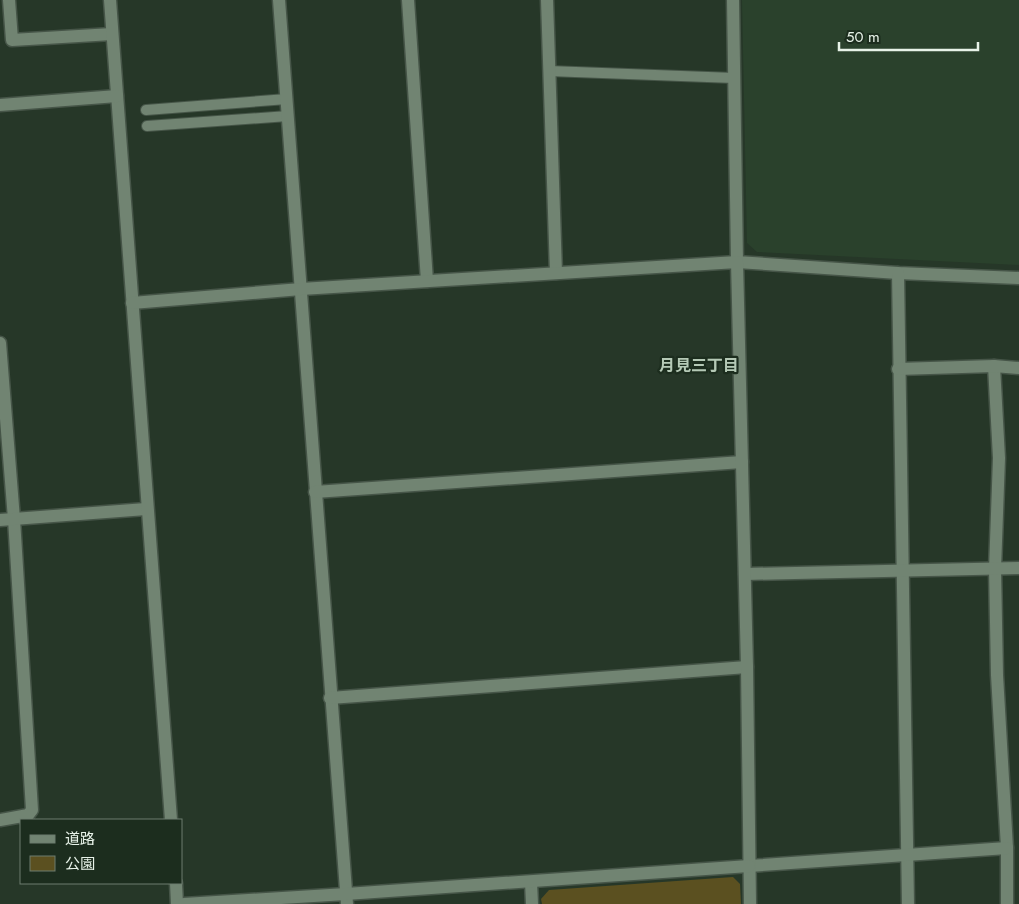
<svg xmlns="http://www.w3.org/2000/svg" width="1019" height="904" viewBox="0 0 1019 904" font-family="Jost,'Noto Sans JP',sans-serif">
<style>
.built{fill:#2a412c}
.green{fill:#5b5020}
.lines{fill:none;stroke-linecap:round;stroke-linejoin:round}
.service-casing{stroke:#465548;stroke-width:12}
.minor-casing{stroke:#465548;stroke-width:15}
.tertiary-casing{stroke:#465548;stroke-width:15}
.service{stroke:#718472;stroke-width:10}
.minor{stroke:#718472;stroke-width:12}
.tertiary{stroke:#718472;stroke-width:12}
.labels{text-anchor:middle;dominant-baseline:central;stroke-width:4.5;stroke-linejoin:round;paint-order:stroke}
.neighbourhood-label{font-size:16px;font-weight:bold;fill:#b5c9b6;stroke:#1c2d1e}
</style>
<rect width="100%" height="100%" fill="#263728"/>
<polygon class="built" points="742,0 1019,0 1019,265 757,252 747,243"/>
<polygon class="green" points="733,877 740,884 741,904 542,904 541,899 549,890"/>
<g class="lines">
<g class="service-casing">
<g id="service">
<polyline points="549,71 734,78"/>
<polyline points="146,110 287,99"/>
<polyline points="147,126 288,116"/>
</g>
</g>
<g class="minor-casing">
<g id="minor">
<polyline points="9,0 12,40 112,34"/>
<polyline points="279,0 347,904"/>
<polyline points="408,0 427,281"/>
<polyline points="547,0 556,273"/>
<polyline points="733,0 737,262 898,273 1019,278"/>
<polyline points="898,273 908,904"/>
<polyline points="0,343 14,519 32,810 28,815 0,820"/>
<polyline points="994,366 999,458 995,569 997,675 1007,848 1007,904"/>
<polyline points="898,369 994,366 1019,368"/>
<polyline points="315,492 742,462"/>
<polyline points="0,520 146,509"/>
<polyline points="745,574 1019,568"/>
<polyline points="330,698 747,667"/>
<polyline points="749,866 1007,848"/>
<polyline points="531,882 532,904"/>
</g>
</g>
<g class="tertiary-casing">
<g id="tertiary">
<polyline points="110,0 171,820"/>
<polyline points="0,105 117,96"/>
<polyline points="132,303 301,289 737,262 747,667 750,904"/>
<polyline points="176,883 177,904"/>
<polyline points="184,904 346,894 749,866"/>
</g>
</g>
<use href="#service" class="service"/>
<use href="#minor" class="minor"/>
<use href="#tertiary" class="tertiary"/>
</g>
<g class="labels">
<g class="neighbourhood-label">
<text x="699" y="365">月見三丁目</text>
</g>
</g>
<rect x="20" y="819" width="162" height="65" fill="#1c2d1e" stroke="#6d7c6f"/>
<rect x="30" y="835" width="25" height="8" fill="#718472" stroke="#6d7c6f"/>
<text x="65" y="844" font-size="15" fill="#e7f2e8">道路</text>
<rect x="30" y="856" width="25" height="15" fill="#5b5020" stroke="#6d7c6f"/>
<text x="65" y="869" font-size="15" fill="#e7f2e8">公園</text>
<path d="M839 42v8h139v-8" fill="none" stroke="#e7f2e8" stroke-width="2.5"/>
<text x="846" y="42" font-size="15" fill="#e7f2e8" stroke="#1c2d1e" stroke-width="4" paint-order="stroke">50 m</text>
</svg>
